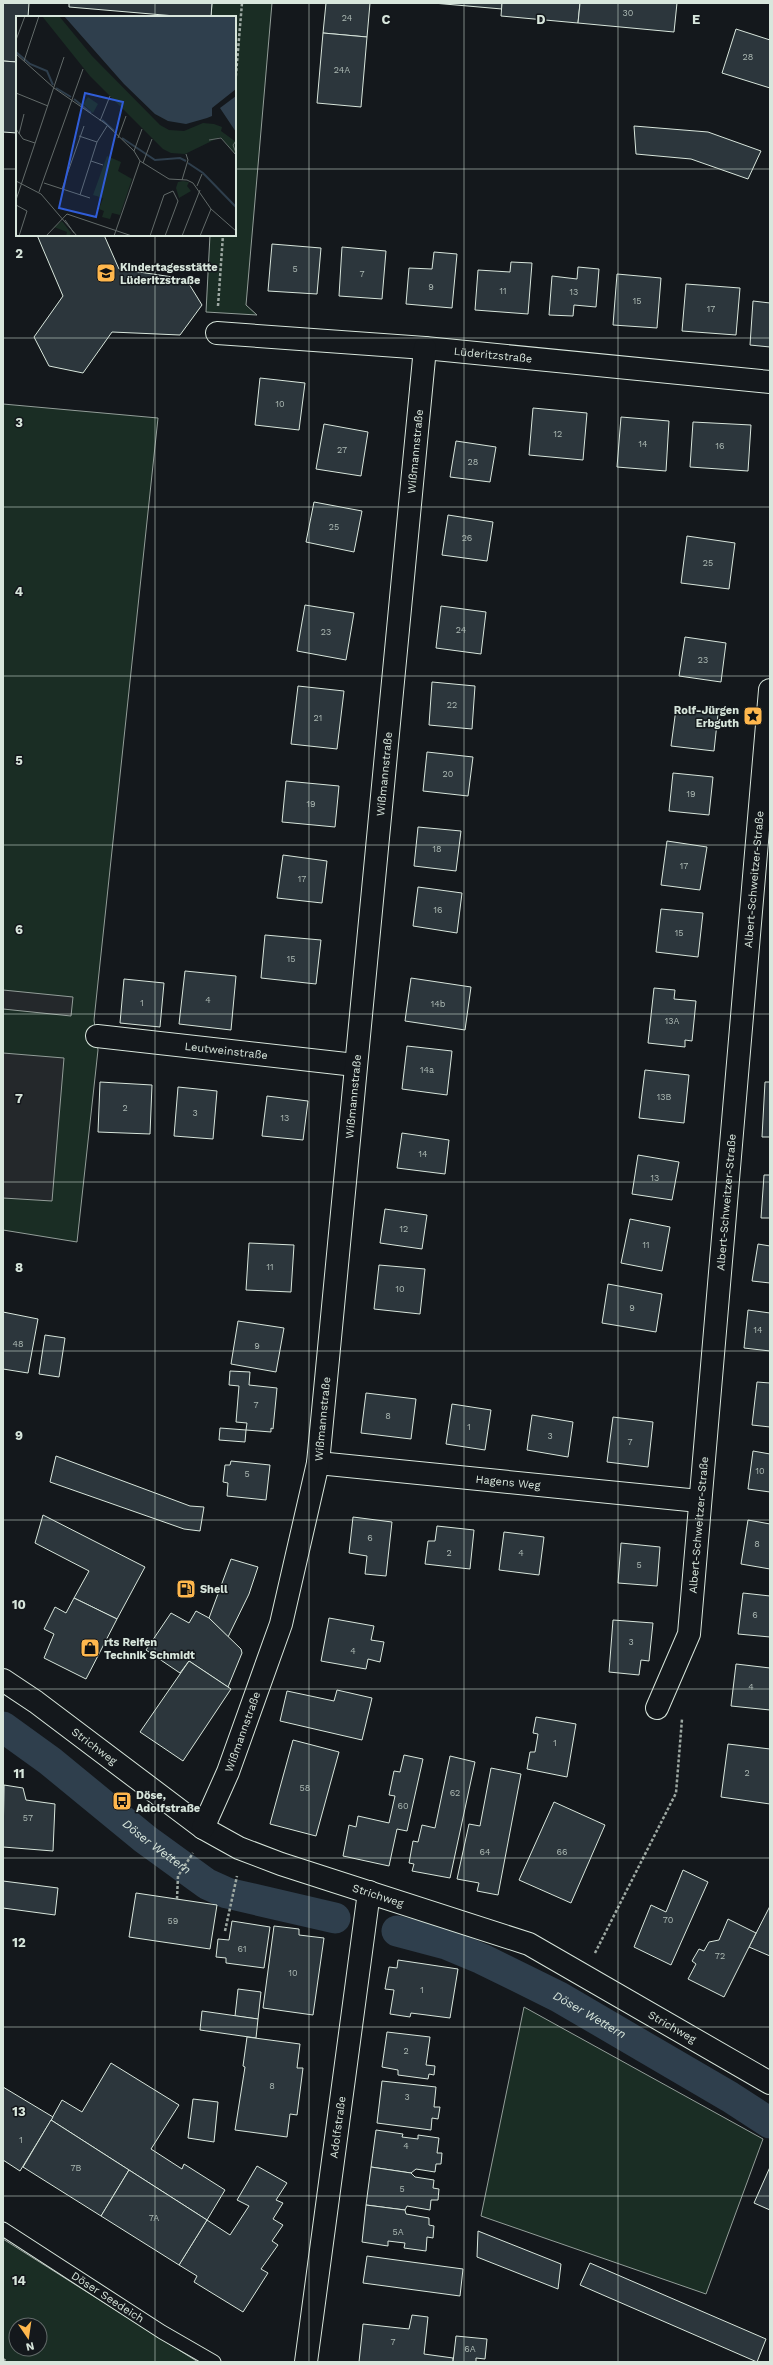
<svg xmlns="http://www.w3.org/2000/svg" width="773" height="2365" viewBox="0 0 773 2365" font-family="'Work Sans',sans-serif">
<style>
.green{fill:#1a2d24;stroke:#939e99;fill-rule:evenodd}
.parking{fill:#24282b;stroke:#939e99}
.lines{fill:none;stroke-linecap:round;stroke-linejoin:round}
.canal{stroke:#2f3f4d;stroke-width:31}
.building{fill:#2c363c;stroke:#d8e6dc}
.lane-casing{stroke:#d8e6dc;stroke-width:15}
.street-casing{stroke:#d8e6dc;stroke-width:24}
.path{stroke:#9da8a2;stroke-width:2.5;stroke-dasharray:3 2;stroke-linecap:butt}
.lane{stroke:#14181c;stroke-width:13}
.street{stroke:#14181c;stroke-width:22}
.grid{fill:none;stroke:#d8e6dc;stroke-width:1;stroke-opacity:0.55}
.labels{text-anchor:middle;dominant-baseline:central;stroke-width:3;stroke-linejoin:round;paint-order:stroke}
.number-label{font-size:9px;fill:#adbab4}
.poi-label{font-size:11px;font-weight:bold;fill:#d8e6dc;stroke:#14181c;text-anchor:start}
.street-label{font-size:11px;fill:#d8e6dc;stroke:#14181c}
.water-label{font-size:12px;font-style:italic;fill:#d8e6dc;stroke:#14181c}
.inset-river{fill:none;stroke:#2f3f4d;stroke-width:2}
.inset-road{fill:none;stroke:#626a69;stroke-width:1}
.view{fill:#305dd8;fill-opacity:0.15;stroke:#305dd8;stroke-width:2}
.inset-edge{fill:none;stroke:#d8e6dc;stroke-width:2}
.grid-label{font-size:13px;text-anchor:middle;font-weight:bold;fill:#d8e6dc;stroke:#14181c;stroke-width:3;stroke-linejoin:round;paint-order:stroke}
</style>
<rect width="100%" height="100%" fill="#14181c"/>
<g class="green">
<polygon points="212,3 272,3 246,305 257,315 206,312 210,235 235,235 235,17 211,17"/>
<polygon points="3,404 158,418 94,1020 98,1050 77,1242 3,1230"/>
<polygon points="524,2007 763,2139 706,2294 481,2216"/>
<path d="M3,2239L198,2362H3ZM16,2325H40V2349H16Z"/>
</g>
<g class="parking">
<polygon points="3,990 73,997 71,1016 3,1009"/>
<polygon points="3,1053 64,1058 52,1201 3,1198"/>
</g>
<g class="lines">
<g class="canal">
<path id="s1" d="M3,1727L50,1761L145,1839L207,1884L227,1893L335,1918"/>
<path id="s2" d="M397,1931L446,1944L482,1959L559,1997L730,2097L770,2123"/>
</g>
</g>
<g class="building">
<polygon points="3,3 29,3 28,17 17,17 17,62 3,61"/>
<polygon points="69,3 212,3 211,17 187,17 69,7"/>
<polygon points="326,3 370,3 367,37 323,33"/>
<polygon points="433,3 502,3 502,9"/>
<polygon points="502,3 580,3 578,23 501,16"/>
<polygon points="580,3 677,3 674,32 578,23"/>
<polygon points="736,29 770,40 770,88 722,73"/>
<polygon points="323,33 367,37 361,107 317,103"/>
<polygon points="3,61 17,62 17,133 3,132"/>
<polygon points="634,126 708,132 761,151 748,179 691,159 636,154"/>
<polygon points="37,235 104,235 119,269 186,279 202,305 180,335 112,332 83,373 49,366 34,337 63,296"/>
<polygon points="272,244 321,248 317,294 268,291"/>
<polygon points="342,247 386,251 382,299 339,296"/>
<polygon points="434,252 457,254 452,308 406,304 409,268 432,269"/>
<polygon points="511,262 532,263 528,314 475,310 478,270 510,272"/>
<polygon points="578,267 599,269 596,307 574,305 573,316 549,315 552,276 577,279"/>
<polygon points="617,274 661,278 657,328 613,325"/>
<polygon points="686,284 740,288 736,335 682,331"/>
<polygon points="753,301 770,303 770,347 750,345"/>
<polygon points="260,378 305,383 299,430 255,425"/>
<polygon points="533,408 587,413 583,460 529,455"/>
<polygon points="621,417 669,421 666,471 617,467"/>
<polygon points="693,422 751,425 748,471 690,467"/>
<polygon points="324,424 368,432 361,476 316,469"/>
<polygon points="456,441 496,447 490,482 450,477"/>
<polygon points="314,502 362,511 354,552 306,542"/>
<polygon points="448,515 493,522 487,561 442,555"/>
<polygon points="687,536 735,543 729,589 681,583"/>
<polygon points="305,605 354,613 346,660 297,651"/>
<polygon points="441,606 486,612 481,654 436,648"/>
<polygon points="685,637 726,643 721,682 679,676"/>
<polygon points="432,682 475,686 472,729 429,725"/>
<polygon points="298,686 344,691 337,749 291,744"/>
<polygon points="676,709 718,714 714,751 671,746"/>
<polygon points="427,752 473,757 468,796 423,791"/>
<polygon points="673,773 713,777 709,815 669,811"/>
<polygon points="286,781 339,786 335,827 282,822"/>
<polygon points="418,827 461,831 456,871 414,866"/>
<polygon points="667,841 707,847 700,890 661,885"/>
<polygon points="283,855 327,861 322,903 277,898"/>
<polygon points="418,887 462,893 457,933 413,926"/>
<polygon points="661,909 703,913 698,957 656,952"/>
<polygon points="265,935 321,940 316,984 261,978"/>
<polygon points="185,971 236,976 231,1030 179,1024"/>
<polygon points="411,978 471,987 465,1030 405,1021"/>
<polygon points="124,979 164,983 160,1027 120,1023"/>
<polygon points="654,988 675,990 674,999 696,1001 692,1041 685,1040 685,1047 648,1043"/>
<polygon points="407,1046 452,1051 447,1095 402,1089"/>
<polygon points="645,1070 689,1075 684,1123 639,1118"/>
<polygon points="100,1082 152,1085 150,1134 98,1132"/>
<polygon points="765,1082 770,1082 770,1137 762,1137"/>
<polygon points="178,1087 217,1091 213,1139 174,1136"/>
<polygon points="267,1096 308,1101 303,1140 262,1136"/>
<polygon points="402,1133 449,1140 445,1174 397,1168"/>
<polygon points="638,1155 679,1162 672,1200 632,1194"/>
<polygon points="764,1175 770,1175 770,1218 761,1218"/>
<polygon points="385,1209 427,1215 422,1249 380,1243"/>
<polygon points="630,1219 670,1227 662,1271 621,1263"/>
<polygon points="249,1243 294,1245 291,1292 246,1290"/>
<polygon points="758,1244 770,1246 770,1283 752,1281"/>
<polygon points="379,1265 425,1269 420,1314 374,1309"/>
<polygon points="608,1284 662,1294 656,1332 602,1323"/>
<polygon points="748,1310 770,1313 770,1351 744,1348"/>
<polygon points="3,1312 38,1319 28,1373 3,1369"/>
<polygon points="238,1321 284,1328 276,1372 231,1364"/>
<polygon points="45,1335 65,1338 59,1377 39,1374"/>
<polygon points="230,1371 250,1372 249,1385 277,1388 273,1429 271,1428 271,1432 246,1430 247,1423 236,1422 239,1386 229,1385"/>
<polygon points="757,1382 770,1383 770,1427 752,1425"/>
<polygon points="366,1393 416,1399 411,1439 361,1433"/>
<polygon points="452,1404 491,1410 485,1450 446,1444"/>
<polygon points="532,1415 573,1422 568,1457 527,1450"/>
<polygon points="613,1417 653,1422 648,1467 607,1462"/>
<polygon points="220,1428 246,1430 245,1442 219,1440"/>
<polygon points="753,1451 770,1454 770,1492 748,1489"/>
<polygon points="56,1456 190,1506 204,1507 200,1531 184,1529 50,1482"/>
<polygon points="231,1461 270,1465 266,1500 227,1496 228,1483 223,1482 225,1465 230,1465"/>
<polygon points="43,1515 145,1567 117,1619 74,1598 89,1571 35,1543"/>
<polygon points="353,1517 392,1522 386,1576 365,1574 367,1556 349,1553"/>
<polygon points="748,1520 770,1524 770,1569 741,1564"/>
<polygon points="437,1526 474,1530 470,1569 425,1564 428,1541 435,1541"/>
<polygon points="504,1532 544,1537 539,1575 499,1570"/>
<polygon points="621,1543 660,1547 657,1586 618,1583"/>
<polygon points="231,1559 258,1567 249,1594 228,1637 209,1618"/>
<polygon points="743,1593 770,1596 770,1637 738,1634"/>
<polygon points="74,1598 117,1619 86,1679 44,1658 54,1634 44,1629 55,1607 66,1613"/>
<polygon points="196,1611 209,1618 241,1649 242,1653 228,1687 189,1661 180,1673 146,1650 171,1613 189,1623"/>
<polygon points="329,1618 374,1626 371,1640 384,1642 380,1662 368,1659 366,1669 321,1661"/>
<polygon points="613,1620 653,1623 649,1661 641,1660 639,1675 609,1672"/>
<polygon points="189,1661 231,1689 183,1761 140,1732"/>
<polygon points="736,1664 770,1668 770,1710 731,1706"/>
<polygon points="337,1690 372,1698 362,1740 280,1721 287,1691 334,1701"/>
<polygon points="536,1717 576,1724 567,1777 527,1769 530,1752 535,1752 538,1734 533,1733"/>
<polygon points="293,1740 339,1752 316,1836 270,1824"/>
<polygon points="728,1744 770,1749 770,1804 721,1797"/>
<polygon points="404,1755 423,1759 407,1831 397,1829 389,1866 343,1856 349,1825 356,1827 358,1816 389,1823 395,1796 389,1795 394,1771 400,1772"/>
<polygon points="450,1756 475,1762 450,1878 412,1871 414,1864 409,1863 413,1841 418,1842 422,1825 435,1828"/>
<polygon points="491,1768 521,1774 498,1895 477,1891 479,1883 457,1879 469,1824 480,1826"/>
<polygon points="4,1785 23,1788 26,1800 55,1804 53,1851 3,1847"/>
<polygon points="554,1802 605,1825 571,1903 519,1880"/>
<polygon points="683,1870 708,1882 671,1965 634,1947 651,1905 666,1912"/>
<polygon points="3,1881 58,1888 55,1915 3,1908"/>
<polygon points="136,1893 217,1905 210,1949 129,1937"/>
<polygon points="770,1906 770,1956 749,1947"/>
<polygon points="728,1919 756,1933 724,1997 688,1979 696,1964 692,1961 699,1949 704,1951 709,1942 719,1940"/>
<polygon points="232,1921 270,1927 264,1968 226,1963 226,1958 216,1957 218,1939 229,1940"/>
<polygon points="274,1926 299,1929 299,1935 324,1938 313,2015 263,2008"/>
<polygon points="398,1960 458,1969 450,2018 411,2013 410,2017 390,2014 394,1990 385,1989 389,1967 397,1968"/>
<polygon points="238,1989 261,1992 258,2019 235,2016"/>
<polygon points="202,2011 258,2019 256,2038 200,2030"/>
<polygon points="387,2032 430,2037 426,2065 435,2066 434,2075 429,2074 428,2079 398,2075 398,2070 382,2067"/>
<polygon points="247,2037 300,2044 297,2068 303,2068 297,2115 290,2114 287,2137 235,2130 245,2067 243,2066"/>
<polygon points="111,2063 179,2105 151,2149 182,2169 184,2164 225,2190 207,2220 51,2120 62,2100 82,2112"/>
<polygon points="382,2081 436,2087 434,2107 440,2107 438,2119 432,2118 431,2130 377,2123"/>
<polygon points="3,2087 53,2117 20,2171 3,2160"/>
<polygon points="193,2099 218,2102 214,2142 188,2138"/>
<polygon points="51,2120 129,2170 101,2216 23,2167"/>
<polygon points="376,2130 403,2134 402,2137 418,2139 418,2135 439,2138 437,2153 442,2153 441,2164 436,2164 435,2172 416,2169 411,2173 371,2167"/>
<polygon points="257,2166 287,2183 276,2200 283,2203 273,2219 283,2225 272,2241 278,2245 261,2269 268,2273 243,2312 194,2282 197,2276 179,2265 207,2220 230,2235 249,2206 237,2200"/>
<polygon points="371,2167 411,2173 415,2177 434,2180 433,2188 439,2189 438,2200 431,2200 430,2210 407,2206 405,2210 366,2205"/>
<polygon points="770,2167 770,2210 754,2203"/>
<polygon points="129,2170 207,2220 179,2265 101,2216"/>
<polygon points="366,2205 405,2210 406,2214 429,2218 429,2225 434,2226 433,2238 427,2237 426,2251 404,2248 405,2243 388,2241 388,2246 362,2242"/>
<polygon points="478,2231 561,2264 558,2289 477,2257"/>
<polygon points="367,2256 463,2269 460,2296 363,2283"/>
<polygon points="590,2263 766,2339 757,2362 580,2285"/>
<polygon points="412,2315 428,2317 424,2354 453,2358 453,2362 359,2362 363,2324 409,2329"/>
<polygon points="456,2336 487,2339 485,2359 476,2358 476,2362 453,2362"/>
</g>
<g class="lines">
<g class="lane-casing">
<g id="lane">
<path id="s3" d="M3,2229L162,2332L214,2362"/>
</g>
</g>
<g class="street-casing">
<g id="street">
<path id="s4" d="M217,333L425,348L770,382"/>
<path id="s5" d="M97,1036L355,1065"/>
<path id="s6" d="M318,1463L699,1501"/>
<path id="s7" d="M3,1680L36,1702L203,1828L239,1848L281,1864L529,1944L770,2083"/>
<path id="s8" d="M657,1708L689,1634L770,690"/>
<path id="s9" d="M203,1828L228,1772L281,1624L318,1463L425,348"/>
<path id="s10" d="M306,2362L369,1892"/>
</g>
</g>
<g class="path">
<polyline points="235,86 242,3"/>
<polyline points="218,306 223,235"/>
<polyline points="177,1899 178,1876 193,1853"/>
<polyline points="225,1931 237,1876"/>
<polyline points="595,1953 676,1793 682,1719"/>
<polyline points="3,2359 7,2362"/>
</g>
<use href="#lane" class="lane"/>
<use href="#street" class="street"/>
</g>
<path class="grid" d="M155,3V17M309,3V2362M464,3V2362M618,3V2362M3,169H17M235,169H770M155,235V2362M3,338H770M3,507H770M3,676H770M3,845H770M3,1014H770M3,1182H770M3,1351H770M3,1520H770M3,1689H770M3,1858H770M3,2027H770M3,2196H770"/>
<defs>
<g id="school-square" transform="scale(1)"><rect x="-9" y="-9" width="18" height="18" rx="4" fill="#ffb74d" stroke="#14181c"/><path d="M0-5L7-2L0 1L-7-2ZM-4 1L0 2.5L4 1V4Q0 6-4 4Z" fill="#111"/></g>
<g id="sight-square" transform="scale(1)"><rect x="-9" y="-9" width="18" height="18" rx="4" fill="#ffb74d" stroke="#14181c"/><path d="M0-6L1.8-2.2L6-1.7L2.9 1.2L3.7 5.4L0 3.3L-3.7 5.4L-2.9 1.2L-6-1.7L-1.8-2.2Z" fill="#111"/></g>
<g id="fuel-square" transform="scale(1)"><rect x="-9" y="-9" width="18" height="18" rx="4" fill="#ffb74d" stroke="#14181c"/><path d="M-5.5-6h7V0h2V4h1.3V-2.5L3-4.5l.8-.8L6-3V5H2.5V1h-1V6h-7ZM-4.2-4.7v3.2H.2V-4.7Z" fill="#111"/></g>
<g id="shop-square" transform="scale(1)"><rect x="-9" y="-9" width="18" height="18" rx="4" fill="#ffb74d" stroke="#14181c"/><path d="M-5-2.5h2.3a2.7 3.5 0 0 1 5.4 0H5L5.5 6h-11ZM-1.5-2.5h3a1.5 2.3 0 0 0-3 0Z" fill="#111"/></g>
<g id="bus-square" transform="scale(1)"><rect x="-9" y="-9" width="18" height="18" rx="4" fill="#ffb74d" stroke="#14181c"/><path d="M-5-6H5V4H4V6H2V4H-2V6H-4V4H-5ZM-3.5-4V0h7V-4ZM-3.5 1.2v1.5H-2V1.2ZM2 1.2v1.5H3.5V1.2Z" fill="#111"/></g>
</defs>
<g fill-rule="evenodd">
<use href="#school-square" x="106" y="273"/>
<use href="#sight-square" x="753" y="716"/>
<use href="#fuel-square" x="186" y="1589"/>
<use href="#shop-square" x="90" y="1648"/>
<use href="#bus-square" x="122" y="1801"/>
</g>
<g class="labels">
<g class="number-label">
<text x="628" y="13">30</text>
<text x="347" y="18">24</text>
<text x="748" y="57">28</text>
<text x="342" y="70">24A</text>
<text x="295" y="269">5</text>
<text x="362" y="274">7</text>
<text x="431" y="287">9</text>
<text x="503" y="291">11</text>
<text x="574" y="292">13</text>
<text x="637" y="301">15</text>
<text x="711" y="309">17</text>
<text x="280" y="404">10</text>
<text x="558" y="434">12</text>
<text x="643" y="444">14</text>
<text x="720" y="446">16</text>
<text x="342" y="450">27</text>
<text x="473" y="462">28</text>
<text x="334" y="527">25</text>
<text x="467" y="538">26</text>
<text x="708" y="563">25</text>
<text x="461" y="630">24</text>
<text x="326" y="632">23</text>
<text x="703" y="660">23</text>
<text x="452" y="705">22</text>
<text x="318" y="718">21</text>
<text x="448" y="774">20</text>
<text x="691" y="794">19</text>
<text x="311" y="804">19</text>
<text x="437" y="849">18</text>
<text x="684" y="866">17</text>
<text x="302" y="879">17</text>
<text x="438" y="910">16</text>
<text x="679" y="933">15</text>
<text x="291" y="959">15</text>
<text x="208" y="1000">4</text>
<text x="142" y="1003">1</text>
<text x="438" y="1004">14b</text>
<text x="672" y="1021">13A</text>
<text x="427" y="1070">14a</text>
<text x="664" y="1097">13B</text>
<text x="125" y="1108">2</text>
<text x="195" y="1113">3</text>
<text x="285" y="1118">13</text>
<text x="423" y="1154">14</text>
<text x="655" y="1178">13</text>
<text x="404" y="1229">12</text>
<text x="646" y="1245">11</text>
<text x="270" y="1267">11</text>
<text x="400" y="1289">10</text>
<text x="632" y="1308">9</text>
<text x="758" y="1330">14</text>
<text x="18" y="1344">48</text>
<text x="257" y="1346">9</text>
<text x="256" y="1405">7</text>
<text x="388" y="1416">8</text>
<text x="469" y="1427">1</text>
<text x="550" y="1436">3</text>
<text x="630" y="1442">7</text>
<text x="760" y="1471">10</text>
<text x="247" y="1474">5</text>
<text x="370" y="1538">6</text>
<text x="757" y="1544">8</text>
<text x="449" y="1553">2</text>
<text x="521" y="1553">4</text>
<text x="639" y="1565">5</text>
<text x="755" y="1615">6</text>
<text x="631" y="1642">3</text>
<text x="353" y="1651">4</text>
<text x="751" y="1687">4</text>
<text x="555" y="1743">1</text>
<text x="747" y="1773">2</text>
<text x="305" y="1788">58</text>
<text x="455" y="1793">62</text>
<text x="403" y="1806">60</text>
<text x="28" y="1818">57</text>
<text x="485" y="1852">64</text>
<text x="562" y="1852">66</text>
<text x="668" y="1920">70</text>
<text x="173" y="1921">59</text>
<text x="242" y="1949">61</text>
<text x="720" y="1956">72</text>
<text x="293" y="1973">10</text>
<text x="422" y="1990">1</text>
<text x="406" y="2051">2</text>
<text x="272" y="2086">8</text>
<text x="407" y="2097">3</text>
<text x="21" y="2140">1</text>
<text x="406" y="2146">4</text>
<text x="76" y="2168">7B</text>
<text x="402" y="2189">5</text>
<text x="154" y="2218">7A</text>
<text x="398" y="2232">5A</text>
<text x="393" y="2342">7</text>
<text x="470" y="2349">6A</text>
</g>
<g class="poi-label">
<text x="120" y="267">Kindertagesstätte<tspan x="120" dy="13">Lüderitzstraße</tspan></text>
<text x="739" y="710" text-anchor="end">Rolf-Jürgen<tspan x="739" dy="13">Erbguth</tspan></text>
<text x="200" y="1589">Shell</text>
<text x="104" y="1642">rts Reifen<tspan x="104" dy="13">Technik Schmidt</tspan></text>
<text x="136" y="1795">Döse,<tspan x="136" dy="13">Adolfstraße</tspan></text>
</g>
<g class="street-label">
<text stroke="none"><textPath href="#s4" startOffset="277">Lüderitzstraße</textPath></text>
<text stroke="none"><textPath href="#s9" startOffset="1400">Wißmannstraße</textPath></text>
<text stroke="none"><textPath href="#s9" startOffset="1076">Wißmannstraße</textPath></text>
<text stroke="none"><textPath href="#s8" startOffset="838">Albert-Schweitzer-Straße</textPath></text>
<text stroke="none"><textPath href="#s5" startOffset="130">Leutweinstraße</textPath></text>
<text stroke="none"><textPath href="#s9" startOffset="752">Wißmannstraße</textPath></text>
<text stroke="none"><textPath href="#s8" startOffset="514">Albert-Schweitzer-Straße</textPath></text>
<text stroke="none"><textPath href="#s9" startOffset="428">Wißmannstraße</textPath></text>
<text stroke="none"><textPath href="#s6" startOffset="191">Hagens Weg</textPath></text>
<text stroke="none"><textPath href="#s8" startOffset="190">Albert-Schweitzer-Straße</textPath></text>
<text stroke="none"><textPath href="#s9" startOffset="104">Wißmannstraße</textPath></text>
<text stroke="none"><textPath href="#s7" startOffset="113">Strichweg</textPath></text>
<text stroke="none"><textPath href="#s7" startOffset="437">Strichweg</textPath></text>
<text stroke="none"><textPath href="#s7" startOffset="761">Strichweg</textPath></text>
<text stroke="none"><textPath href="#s10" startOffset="237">Adolfstraße</textPath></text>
<text stroke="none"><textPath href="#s3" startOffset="125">Döser Seedeich</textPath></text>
</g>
<g class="water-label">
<text stroke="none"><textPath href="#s1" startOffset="195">Döser Wettern</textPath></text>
<text stroke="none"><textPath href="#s2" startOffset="211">Döser Wettern</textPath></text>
</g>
</g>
<g transform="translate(16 16)">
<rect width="220" height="220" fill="#14181c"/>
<path d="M26,0H43L76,40L144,109L153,114L168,115L187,107L198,108L206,111L205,115L220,126V139L204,121L169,138L155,137L147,133L74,60ZM72,81L82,88L77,97L67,88ZM91,140L105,146L102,155L116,163L104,199L96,197L94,203L86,201L88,195L83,193L87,182L77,179ZM167,165L173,166L171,170L175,175L163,182L160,172L162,166ZM46,205L55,217L53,220H50L51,216L38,211Z" fill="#1a2d24"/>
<path d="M48,0H220V73L196,92V100L191,102L170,108L152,105L139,98L108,68ZM220,80V116L204,92Z" fill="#2f3f4d"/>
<path class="inset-river" d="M0,36L14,48L31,55L37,69M40,72L55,81M58,83L75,97M86,104L98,115M106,122L139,144L164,142L170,145M172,147L187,157L220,191"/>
<path class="inset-road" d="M0,24L9,0M0,38L38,72L90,108L118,135L124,145L153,163L171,164L177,167L195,193L220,215M8,45L23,0M0,77L32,90M84,105L94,80M0,113L7,123L19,127M3,118L8,98M63,120L81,126M102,122L110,100M193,124L205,122L220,139M220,125L217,129L220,137M118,135L126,113M75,145L87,149M127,147L136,123M166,164L172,144L170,138M0,165L25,178L61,220M28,167L74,182M181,170L186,158M46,173L68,110M23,176L67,53M64,179L81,126L91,110M0,184L48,41M0,189L11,195L3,220M49,204L58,217M30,220L51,198L116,220M98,220L124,145M134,220L148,179L157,175M149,220L162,185L157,175M166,220L184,174M184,220L195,193"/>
<path class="view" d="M69,77L107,86L80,201L43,192Z"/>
<rect width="220" height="220" class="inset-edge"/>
</g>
<g class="grid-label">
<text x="386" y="24">C</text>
<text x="541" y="24">D</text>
<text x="696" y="24">E</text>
<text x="19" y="258">2</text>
<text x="19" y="427">3</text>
<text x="19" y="596">4</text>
<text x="19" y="765">5</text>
<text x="19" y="934">6</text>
<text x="19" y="1103">7</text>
<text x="19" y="1272">8</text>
<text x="19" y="1440">9</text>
<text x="19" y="1609">10</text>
<text x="19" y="1778">11</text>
<text x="19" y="1947">12</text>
<text x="19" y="2116">13</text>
<text x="19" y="2285">14</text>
</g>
<rect width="773" height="2365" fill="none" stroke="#d8e6dc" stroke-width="8"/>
<g transform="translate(28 2337) rotate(167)"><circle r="19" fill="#14181c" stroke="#626a69"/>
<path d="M0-3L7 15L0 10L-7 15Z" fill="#ffb74d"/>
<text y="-6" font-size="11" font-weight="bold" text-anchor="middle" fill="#d8e6dc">N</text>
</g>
</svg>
